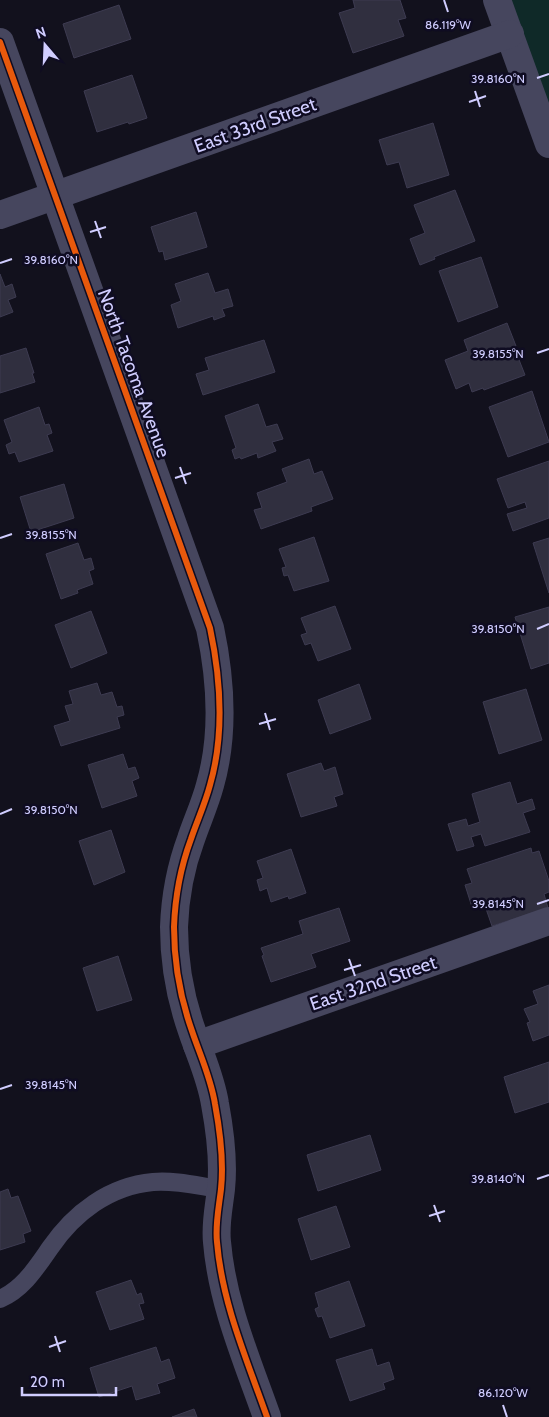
<svg xmlns="http://www.w3.org/2000/svg" width="549" height="1417" viewBox="0 0 549 1417" font-family="Cabin,sans-serif">
<style>
.green{fill:#0f2928}
.building{fill:#302f3f;stroke:#3d3b51}
.lines{fill:none;stroke-linecap:round;stroke-linejoin:round}
.service{stroke:#46465e;stroke-width:18}
.minor{stroke:#46465e;stroke-width:28}
.cycleway-casing{stroke:#0f0c22;stroke-width:9}
.cycleway{stroke:#e8590c;stroke-width:6}
.ticks{fill:none;stroke:#d0cdff;stroke-width:2}
.labels{text-anchor:middle;dominant-baseline:central;stroke-width:5;stroke-linejoin:round;paint-order:stroke}
.street-label{font-size:19px;fill:#d0cdff;stroke:#0f0c22}
.ticks-label{font-size:12px;text-anchor:middle;fill:#d0cdff;stroke:#0f0c22;stroke-width:5;stroke-linejoin:round;paint-order:stroke}
</style>
<rect width="100%" height="100%" fill="#12111d"/>
<polygon class="green" points="501,0 549,0 549,134"/>
<g class="building">
<polygon points="353,0 400,0 406,18 398,20 404,36 353,53 339,13 355,8"/>
<polygon points="119,5 131,39 74,58 63,24"/>
<polygon points="132,75 147,118 129,124 128,122 97,132 84,91"/>
<polygon points="433,123 449,175 407,188 399,162 387,165 379,140"/>
<polygon points="455,190 475,241 434,257 435,259 420,265 410,239 425,233 414,205"/>
<polygon points="196,212 207,247 165,260 163,251 159,252 151,227"/>
<polygon points="481,257 498,307 458,322 439,271"/>
<polygon points="208,273 215,293 228,289 233,306 222,309 225,316 214,320 213,316 178,328 171,305 181,301 175,284"/>
<polygon points="0,274 5,287 12,284 16,297 8,300 13,312 0,317"/>
<polygon points="507,323 516,346 514,347 525,375 484,390 483,388 472,392 469,383 456,389 445,360 468,351 464,340"/>
<polygon points="264,340 275,372 203,395 196,374 209,370 205,358"/>
<polygon points="26,348 34,373 32,373 35,382 0,393 0,356"/>
<polygon points="532,391 549,442 508,457 489,407"/>
<polygon points="258,404 266,427 277,424 283,439 272,442 276,451 258,458 257,453 241,459 240,457 235,459 232,450 236,448 225,416"/>
<polygon points="39,407 45,425 49,424 52,433 47,435 53,451 19,462 15,452 9,454 6,445 12,442 4,420"/>
<polygon points="309,459 314,474 322,471 333,499 311,507 312,511 261,529 254,510 262,508 257,493 287,482 282,469"/>
<polygon points="549,461 549,518 513,531 507,514 527,508 525,502 508,508 497,479"/>
<polygon points="64,484 74,518 31,532 20,497"/>
<polygon points="314,537 329,581 294,591 288,575 284,576 282,568 286,567 279,549"/>
<polygon points="549,538 549,593 533,543"/>
<polygon points="78,543 84,560 91,558 94,569 89,571 93,584 77,590 78,593 61,599 46,554"/>
<polygon points="335,606 351,649 318,661 311,643 305,645 301,635 307,633 301,618"/>
<polygon points="549,607 549,663 531,669 515,617"/>
<polygon points="91,611 107,653 71,668 55,625"/>
<polygon points="97,683 101,695 112,692 117,707 122,706 124,715 117,717 120,728 61,746 54,726 70,721 65,706 73,704 69,691"/>
<polygon points="359,684 371,719 330,734 318,700"/>
<polygon points="526,689 542,740 499,754 483,702"/>
<polygon points="123,754 128,769 135,767 139,778 132,781 137,796 102,808 88,765"/>
<polygon points="321,763 324,771 335,767 343,794 334,797 337,806 301,817 287,774"/>
<polygon points="510,782 517,804 532,799 535,809 523,813 530,832 485,846 481,834 471,837 474,846 457,851 448,824 466,819 468,826 480,822 472,794"/>
<polygon points="111,830 125,872 94,885 79,841"/>
<polygon points="531,848 532,853 539,851 549,881 549,892 544,894 548,908 492,926 484,903 472,907 465,885 472,883 467,869"/>
<polygon points="291,849 306,893 289,899 288,896 271,902 267,888 260,891 257,880 263,878 257,861"/>
<polygon points="339,908 350,941 311,954 316,967 271,982 262,956 264,955 261,948 303,934 299,921"/>
<polygon points="118,956 132,1000 97,1011 83,968"/>
<polygon points="549,985 549,1035 533,1041 527,1023 530,1022 524,1009 538,1004 533,991"/>
<polygon points="549,1062 549,1102 515,1113 504,1077"/>
<polygon points="370,1135 381,1170 318,1191 307,1155"/>
<polygon points="8,1189 11,1198 18,1196 31,1231 23,1234 25,1242 0,1250 0,1192"/>
<polygon points="336,1206 350,1247 311,1260 298,1219"/>
<polygon points="131,1280 137,1295 141,1293 144,1303 139,1304 144,1319 110,1330 96,1292"/>
<polygon points="349,1281 365,1326 330,1338 322,1316 318,1317 315,1309 319,1307 315,1293"/>
<polygon points="156,1347 161,1362 169,1359 175,1378 157,1384 160,1393 136,1400 132,1386 99,1397 90,1368"/>
<polygon points="372,1349 377,1366 389,1362 394,1379 383,1383 385,1389 350,1401 336,1360"/>
<polygon points="194,1409 197,1417 172,1417"/>
</g>
<g class="lines">
<path class="service" d="M0,1299C23,1289 36,1268 50,1248C74,1213 109,1186 153,1182C175,1180 199,1186 221,1189"/>
<g class="minor">
<polyline points="497,0 549,144"/>
<path d="M0,42L210,628C221,680 225,733 210,785C205,804 197,821 191,839C181,866 175,898 174,927C174,962 180,997 192,1031C200,1055 211,1078 215,1104C220,1131 224,1161 221,1189C219,1207 215,1224 217,1242C222,1303 247,1360 267,1417"/>
<polyline points="0,215 510,34"/>
<polyline points="197,1045 549,921"/>
</g>
<g class="cycleway-casing">
<path id="cycleway" d="M0,42L210,628C221,680 225,733 210,785C205,804 197,821 191,839C181,866 175,898 174,927C174,962 180,997 192,1031C200,1055 211,1078 215,1104C220,1131 224,1161 221,1189C219,1207 215,1224 217,1242C222,1303 247,1360 267,1417"/>
</g>
<use href="#cycleway" class="cycleway"/>
</g>
<path class="ticks" d="M444,0L448,12M537,78L549,74M475,91L480,107M469,102L486,96M95,221L101,238M90,232L106,227M0,263L12,259M537,353L549,349M180,467L186,484M175,478L191,473M0,538L12,534M537,629L549,624M265,713L270,730M259,724L276,719M0,814L12,809M537,904L549,900M349,959L355,976M344,970L361,965M0,1089L12,1085M537,1179L549,1175M434,1205L440,1222M429,1216L445,1211M55,1336L60,1352M49,1347L66,1341M503,1405L507,1417"/>
<g class="labels">
<g class="street-label">
<text transform="translate(255 125) rotate(-20)">East 33rd Street</text>
<text transform="translate(134 373) rotate(70)">North Tacoma Avenue</text>
<text transform="translate(373 983) rotate(-19)">East 32nd Street</text>
</g>
</g>
<g class="ticks-label">
<text x="448" y="29">86.119°W</text>
<text x="498" y="83">39.8160°N</text>
<text x="51" y="264">39.8160°N</text>
<text x="498" y="358">39.8155°N</text>
<text x="51" y="539">39.8155°N</text>
<text x="498" y="633">39.8150°N</text>
<text x="51" y="814">39.8150°N</text>
<text x="498" y="908">39.8145°N</text>
<text x="51" y="1089">39.8145°N</text>
<text x="498" y="1183">39.8140°N</text>
<text x="503" y="1397">86.120°W</text>
</g>
<g transform="translate(45 45) rotate(341)" stroke="#0f0c22" stroke-width="4" paint-order="stroke">
<path d="M0-4L9 19L0 12L-9 19Z" fill="#d0cdff"/>
<text y="-8" font-size="14" font-weight="bold" text-anchor="middle" fill="#d0cdff">N</text>
</g>
<path d="M22 1387v8h94v-8" fill="none" stroke="#d0cdff" stroke-width="2.5"/>
<text x="30" y="1387" font-size="15" fill="#d0cdff" stroke="#0f0c22" stroke-width="4" paint-order="stroke">20 m</text>
</svg>
